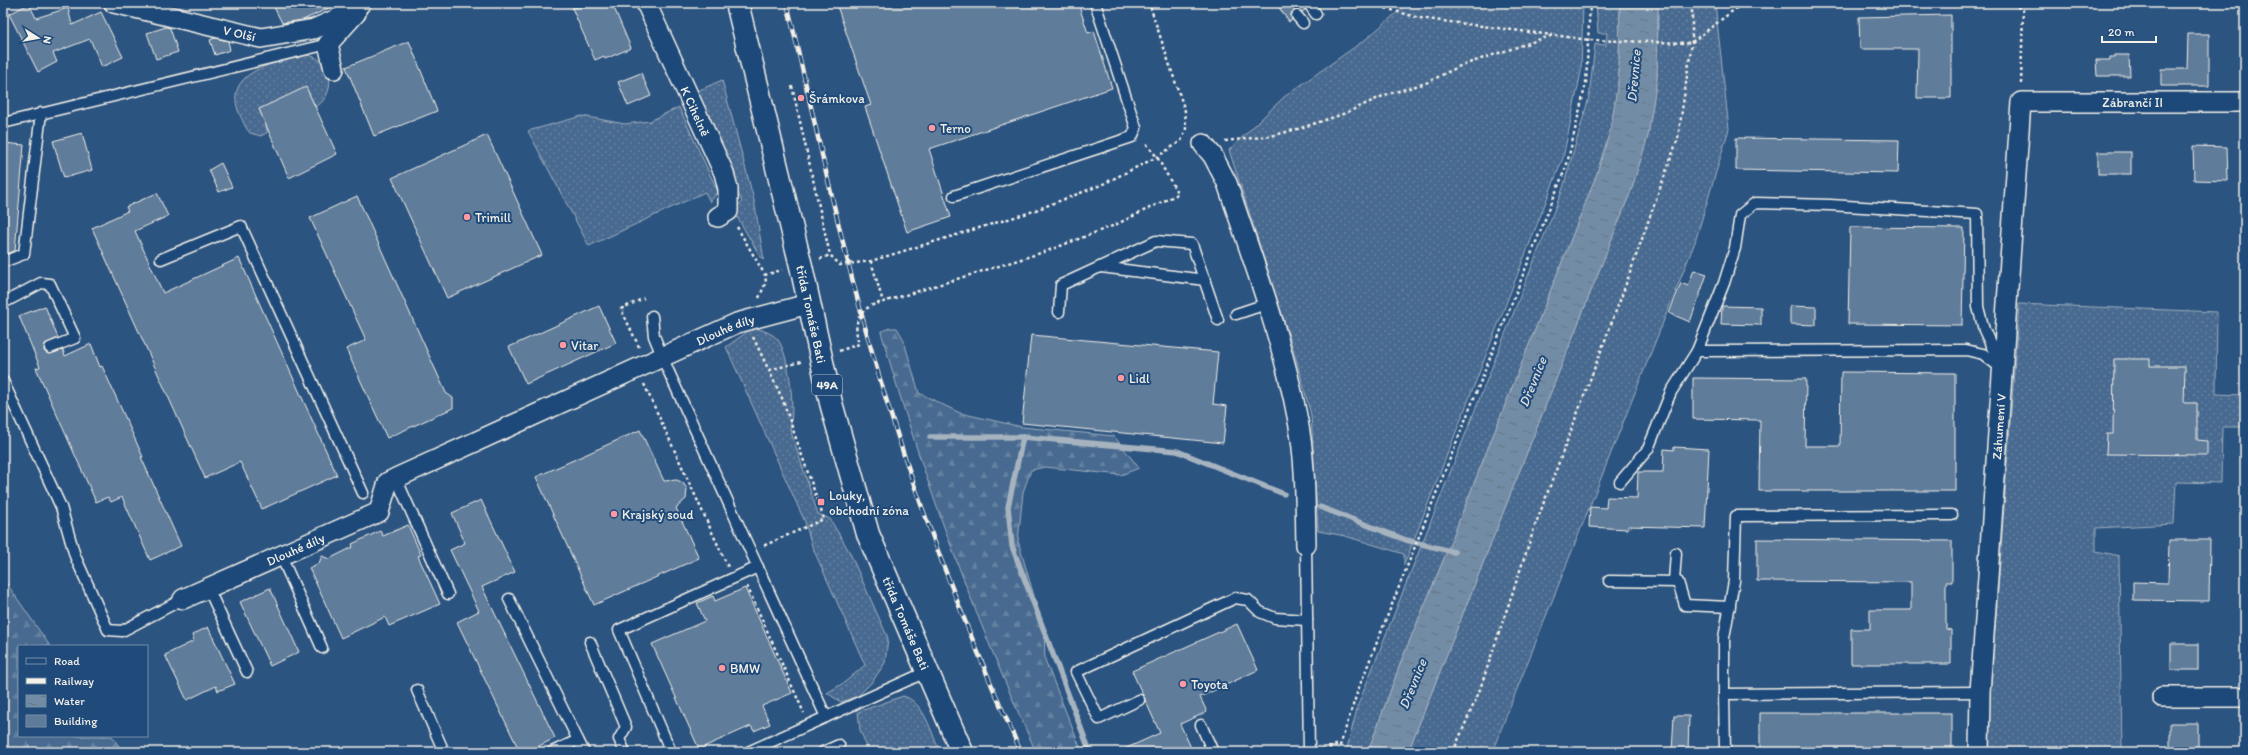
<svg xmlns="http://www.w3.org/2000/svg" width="2248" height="755" viewBox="0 0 2248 755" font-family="Itim,sans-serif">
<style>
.grass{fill:url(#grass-dots);stroke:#9eaebc}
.forest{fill:url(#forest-firs);stroke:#9eaebc}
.water{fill:url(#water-ripples);stroke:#a7b4c0}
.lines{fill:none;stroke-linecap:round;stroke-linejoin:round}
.stream{stroke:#a7b4c0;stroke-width:5.5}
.building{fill:#5e7b9a;stroke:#f4f1e8}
.lane-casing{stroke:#f4f1e8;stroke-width:13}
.street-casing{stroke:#f4f1e8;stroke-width:22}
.primary-casing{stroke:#f4f1e8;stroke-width:25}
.path{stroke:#f4f1e8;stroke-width:2.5;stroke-dasharray:3 3;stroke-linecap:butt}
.lane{stroke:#1f4a7a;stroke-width:10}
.street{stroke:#1f4a7a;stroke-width:19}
.primary{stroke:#1f4a7a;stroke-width:22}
.rail-casing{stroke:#f4f1e8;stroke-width:4.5}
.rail{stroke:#1f4a7a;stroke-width:3;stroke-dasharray:9;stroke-linecap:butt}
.poi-dot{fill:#ff9aa2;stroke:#1f4a7a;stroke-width:1.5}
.labels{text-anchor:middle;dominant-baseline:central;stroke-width:4;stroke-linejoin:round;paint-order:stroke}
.shield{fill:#1f4a7a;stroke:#b4bfc7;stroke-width:1}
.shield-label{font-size:12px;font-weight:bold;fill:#f4f1e8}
.street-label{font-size:13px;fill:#f4f1e8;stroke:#1f4a7a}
.poi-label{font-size:13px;fill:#f4f1e8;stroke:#1f4a7a;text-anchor:start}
.water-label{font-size:14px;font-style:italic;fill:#dadddb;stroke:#1f4a7a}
</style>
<defs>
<pattern id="grass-dots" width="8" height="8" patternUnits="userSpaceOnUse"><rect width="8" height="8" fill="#496b90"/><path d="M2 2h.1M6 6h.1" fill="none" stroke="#6481a0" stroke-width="1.8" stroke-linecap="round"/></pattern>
<pattern id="forest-firs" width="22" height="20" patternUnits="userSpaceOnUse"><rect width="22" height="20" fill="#496b90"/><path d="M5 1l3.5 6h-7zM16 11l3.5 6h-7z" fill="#6481a0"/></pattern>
<pattern id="water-ripples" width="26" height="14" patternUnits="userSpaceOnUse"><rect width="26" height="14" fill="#738ca6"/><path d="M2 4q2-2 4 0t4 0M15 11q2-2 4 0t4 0" fill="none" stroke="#647484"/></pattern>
</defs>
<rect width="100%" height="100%" fill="#2c5481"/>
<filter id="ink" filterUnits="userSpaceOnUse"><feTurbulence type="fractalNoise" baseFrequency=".025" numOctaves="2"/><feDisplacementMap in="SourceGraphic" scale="8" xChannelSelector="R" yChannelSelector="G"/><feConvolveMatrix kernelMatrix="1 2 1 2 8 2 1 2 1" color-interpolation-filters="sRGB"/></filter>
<g filter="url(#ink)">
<g class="grass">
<polygon points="1408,3 1583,3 1581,72 1563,158 1404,565 1404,554 1345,536 1318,531 1311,415 1295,355 1229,150 1284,97 1366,39"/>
<polygon points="1596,3 1620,3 1619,75 1611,128 1596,176 1448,549 1402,659 1368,752 1346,752 1358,705 1563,188 1589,97 1595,44 1606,45 1607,33 1598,33"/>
<polygon points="1658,3 1715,3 1729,129 1695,242 1492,752 1408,752 1632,188 1648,136 1657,78"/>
<path d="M304,55C330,55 340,91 316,107L306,88L259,109L268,132L261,136L250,133C245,128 243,121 240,115C220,72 276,62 304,55Z"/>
<polygon points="722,80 754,200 764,260 760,256 733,210 742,202 695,92"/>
<polygon points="679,107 718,192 710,202 705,192 589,246 528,131 582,116 625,124 650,121"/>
<polygon points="2019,304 2217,312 2216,394 2245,395 2245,427 2222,427 2221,483 2176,482 2174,524 2096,528 2096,551 2119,556 2122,752 1986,752"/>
<path d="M754,327C763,331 775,333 780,343C790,362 795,408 790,429L818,514L830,519L849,551L888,638L885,663L872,682L858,696L841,702L827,693L845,682L865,665L812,546L805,522L726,347Z"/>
<path d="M903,696C925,702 931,733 940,752H869L860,730L858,712Z"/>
</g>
<g class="forest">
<path d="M889,328H897L903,338L919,393L960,413L1022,427L1114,436L1139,468L1121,475L1045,467L1031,470L1023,492L1018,541L1044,630L1045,660L1082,752H1036C974,616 922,476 881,332Z"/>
<polygon points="3,578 50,646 19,646 19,736 112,736 123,752 3,752"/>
</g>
<polygon class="water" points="1620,3 1658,3 1657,78 1648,136 1632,188 1408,752 1368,752 1402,659 1448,549 1596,176 1611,128 1619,75"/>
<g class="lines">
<g class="stream">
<polyline points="930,437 1023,437 1177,451 1284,494"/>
<polyline points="1023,437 1008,507 1012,546 1090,752"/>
<polyline points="1320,507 1406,540 1454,552"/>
</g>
</g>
<g class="building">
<polygon points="272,3 340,3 303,20 282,23"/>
<polygon points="585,3 612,3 631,48 605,59 604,56 595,60 572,8 586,6"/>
<polygon points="836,3 1078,3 1088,33 1094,31 1112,88 929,149 951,217 907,232 865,107 871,105"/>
<polygon points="1276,3 1306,3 1305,10 1302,12 1299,10 1293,11 1291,14 1292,20 1289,22"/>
<polygon points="29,4 36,18 68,8 72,25 101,12 123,57 102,67 90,39 53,53 57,62 38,72 9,14"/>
<polygon points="1951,15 1951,98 1917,98 1918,49 1860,49 1859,17"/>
<polygon points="166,27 170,28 178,52 156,59 147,33"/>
<polygon points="2188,34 2209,34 2209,86 2161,86 2161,69 2187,69"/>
<polygon points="215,38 228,41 230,50 215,55 210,40"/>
<polygon points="409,41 437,111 374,136 346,67"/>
<polygon points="2114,55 2129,55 2130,76 2097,76 2096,60 2110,60 2110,57 2114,57"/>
<polygon points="641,73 651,96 628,106 618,82"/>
<polygon points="306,87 337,154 289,178 259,109"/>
<polygon points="82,133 92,170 64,178 53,141"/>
<polygon points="487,135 542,255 447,298 392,178"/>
<polygon points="1736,138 1899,140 1898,173 1736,170"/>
<polygon points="3,143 24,145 15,251 3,255"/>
<polygon points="2193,146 2227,147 2228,181 2194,180"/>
<rect x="2098" y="152" width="33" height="22"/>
<polygon points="221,163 232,187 219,192 209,170"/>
<polygon points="157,193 168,216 135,231 163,293 239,258 337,475 262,509 240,462 205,478 92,228 128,211 126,207"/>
<polygon points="357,196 446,393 453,398 453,408 387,438 346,349 366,340 310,218"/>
<polygon points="1850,227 1964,228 1962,325 1848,324"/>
<polygon points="1694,270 1707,274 1690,322 1669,313 1681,283 1688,286"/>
<polygon points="45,306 58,338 45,344 44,351 49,354 63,350 65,356 91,344 100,367 102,366 143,457 141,457 181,546 150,560 122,497 111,502 108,497 96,502 36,368 40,367 19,316"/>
<polygon points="599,306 616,343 526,384 509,347"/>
<polygon points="1722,306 1761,307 1761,325 1721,324"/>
<polygon points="1790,306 1816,307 1816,325 1790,324"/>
<polygon points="1031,335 1218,352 1213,404 1227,406 1223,443 1022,423"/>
<polygon points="2114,359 2150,359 2150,366 2185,366 2184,403 2197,403 2197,440 2207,441 2207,455 2106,454 2107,434 2113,434"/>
<polygon points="1841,372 1955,373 1955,491 1759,491 1760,420 1693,419 1693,378 1806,379 1805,446 1840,446"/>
<polygon points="640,430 664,481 677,480 683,483 687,489 686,499 676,508 699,558 594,605 536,477"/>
<polygon points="1674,447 1709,449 1705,528 1628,526 1628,529 1589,527 1590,507 1606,508 1607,497 1637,498 1638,472 1663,472 1664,449 1674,450"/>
<polygon points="481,500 515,572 482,587 555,738 527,752 520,752 457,622 479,611 450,550 465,543 452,513"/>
<polygon points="408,525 421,555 418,556 440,604 389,626 385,617 341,638 309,568 319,563 322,556 329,559 353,547 352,544 380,531 383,536"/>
<polygon points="1757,539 1952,541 1952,582 1946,582 1946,629 1951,630 1951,664 1851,664 1851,629 1870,629 1870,610 1911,610 1911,582 1757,581"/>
<polygon points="2169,540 2210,540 2209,601 2133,600 2133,582 2168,583"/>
<polygon points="270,588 299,652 270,666 240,602"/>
<polygon points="745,588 792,693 762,706 770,724 754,731 751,726 699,749 652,644 705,621 697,603 713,596 715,601"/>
<polygon points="1237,624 1258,670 1200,697 1207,712 1180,724 1193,752 1118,752 1160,733 1132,671"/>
<polygon points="208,627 235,684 218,691 216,686 187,700 165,655 194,641 192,635"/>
<rect x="2171" y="644" width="27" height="26"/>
<rect x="1760" y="713" width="192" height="39"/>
<polygon points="1674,716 1689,716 1688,752 1672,752"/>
<polygon points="2170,723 2198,723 2198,751 2170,750"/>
</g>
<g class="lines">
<g class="lane-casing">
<g id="lane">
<polyline points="1311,7 1316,14"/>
<polyline points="1297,16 1303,23"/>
<polyline points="3,123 328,44"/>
<polyline points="954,196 1132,137 1136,128 1095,3"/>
<polyline points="161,259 241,226 363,493"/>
<polyline points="3,262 24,254 41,113"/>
<polyline points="1101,267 1205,280"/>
<polyline points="3,303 41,283 50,284 75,338 50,348"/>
<polyline points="1059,312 1061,285 1156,241 1192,244 1218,320"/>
<polyline points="1236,314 1266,304"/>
<polyline points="652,316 654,336 667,368 826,717 926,672"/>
<polyline points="1697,351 1966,350 1983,354 2001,368"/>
<polyline points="3,381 61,507 75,556 108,630 122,631 183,599"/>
<polyline points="396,478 448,594"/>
<polyline points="1620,482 1648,449 1671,392 1697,351 1724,283 1735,248 1740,215 1755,203 1830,205 1977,214 1978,307 1984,330 2000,364"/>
<polyline points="1952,515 1736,516 1734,581 1724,638 1724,694 1980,692"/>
<polyline points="1306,545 1309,752"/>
<polyline points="281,556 322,648"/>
<polyline points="1609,581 1678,582 1685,605 1730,607"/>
<polyline points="1674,581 1676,553"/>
<polyline points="208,588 247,672"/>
<polyline points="509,599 578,740"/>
<polyline points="590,642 626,727 619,739 625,752"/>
<polyline points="417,690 444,752"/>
<polyline points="1724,694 1725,752"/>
<polyline points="1139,700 1099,719 1076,672 1235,598 1248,600 1260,612 1275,618 1307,620"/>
<polyline points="1201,725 1213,752"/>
<polyline points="552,752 578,740 584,752"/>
<polyline points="671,752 619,630 758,567"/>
<polyline points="748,752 826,717"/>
<polyline points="823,752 839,745"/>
</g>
</g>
<g class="street-casing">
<g id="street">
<path id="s1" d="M114,3L261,38L314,29L348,14L361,3"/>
<path id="s2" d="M646,3L724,173L728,189V211L718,217"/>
<polyline points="334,69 328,44 356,13"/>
<path d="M1203,144L1213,156L1227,183C1253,261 1283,340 1298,421C1306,462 1305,504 1306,545"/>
<path id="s3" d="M183,599L379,512L388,482L396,478L737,323L808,304"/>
<polyline points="2162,697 2245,697"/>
<path id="s4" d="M1979,752L1980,692L2021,102H2245"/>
</g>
</g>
<g class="primary-casing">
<g id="primary">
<path id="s5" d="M737,3L801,266L831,403L868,534L962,752"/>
</g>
</g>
<g class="path">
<polyline points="1368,3 1419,18 1552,35"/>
<polyline points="2012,3 2023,10 2021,85"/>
<polyline points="792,86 830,255"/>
<polyline points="1225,141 1271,136 1301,128 1346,113 1385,95 1426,83 1460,66 1553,35 1589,40 1687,43 1692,42 1743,3 1781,3"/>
<polyline points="737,227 765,275"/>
<polyline points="820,259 830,255 840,265 871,261 1028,213 1101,185 1157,157 1181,141 1186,130 1185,111 1149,3"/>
<polyline points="871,261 883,302 1047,251 1115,225 1178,194 1157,157 1145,142"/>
<polyline points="759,298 766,282 765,275 782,270"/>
<polyline points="753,337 782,398 824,519 763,546"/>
<polyline points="639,347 621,309 644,298"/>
<path d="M839,351L859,344C852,321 859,307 883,302"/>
<polyline points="769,370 801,362"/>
<polyline points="644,384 728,567"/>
<polyline points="747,586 804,713"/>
<polyline points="1323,750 1339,744"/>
<polyline points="1338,752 1358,690 1567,164 1586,83 1590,3"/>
<polyline points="1453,752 1479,692 1535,526 1622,295 1678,138 1692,42 1692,3"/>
</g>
<use href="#lane" class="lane"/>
<use href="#street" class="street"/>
<use href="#primary" class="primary"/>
<g class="rail-casing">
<path id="rail" d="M787,3C817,131 844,260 882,386C920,511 967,633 1021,752"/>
</g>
<use href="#rail" class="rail"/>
</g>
</g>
<g class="poi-dot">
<circle cx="801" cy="98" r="4"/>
<circle cx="932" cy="128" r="4"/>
<circle cx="467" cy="217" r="4"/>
<circle cx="563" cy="345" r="4"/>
<circle cx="1121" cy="378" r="4"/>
<rect x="817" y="498" width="8" height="8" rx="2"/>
<circle cx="614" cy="514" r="4"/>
<circle cx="722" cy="668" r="4"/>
<circle cx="1183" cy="684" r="4"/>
</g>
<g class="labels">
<rect class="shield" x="812" y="375" width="30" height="20" rx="3"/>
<g class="shield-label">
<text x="827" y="385">49A</text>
</g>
<g class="street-label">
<text stroke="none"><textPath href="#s1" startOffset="129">V Olší</textPath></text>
<text stroke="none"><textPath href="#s4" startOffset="763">Zábrančí II</textPath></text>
<text stroke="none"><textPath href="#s2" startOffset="119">K Cihelně</textPath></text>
<text stroke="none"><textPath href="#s5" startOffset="320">třída Tomáše Bati</textPath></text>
<text stroke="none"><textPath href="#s3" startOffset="616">Dlouhé díly</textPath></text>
<text stroke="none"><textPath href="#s4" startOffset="326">Záhumení V</textPath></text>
<text stroke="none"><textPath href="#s3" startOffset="123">Dlouhé díly</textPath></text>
<text stroke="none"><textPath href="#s5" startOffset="644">třída Tomáše Bati</textPath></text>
</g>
<g class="poi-label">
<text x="809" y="98">Šrámkova</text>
<text x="940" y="128">Terno</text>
<text x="475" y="217">Trimill</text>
<text x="571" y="345">Vitar</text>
<text x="1129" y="378">Lidl</text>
<text x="829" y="495">Louky,<tspan x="829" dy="15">obchodní zóna</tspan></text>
<text x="622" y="514">Krajský soud</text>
<text x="730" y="668">BMW</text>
<text x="1191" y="684">Toyota</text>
</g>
<g class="water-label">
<text transform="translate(1634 76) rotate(-85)">Dřevnice</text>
<text transform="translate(1533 382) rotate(-68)">Dřevnice</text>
<text transform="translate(1413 684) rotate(-68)">Dřevnice</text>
</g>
</g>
<rect width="2248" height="755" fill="none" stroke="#1f4a7a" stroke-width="16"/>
<rect x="8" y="8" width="2232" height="739" fill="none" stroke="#f4f1e8" stroke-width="1.5" filter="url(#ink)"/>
<rect x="18" y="645" width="130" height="92" fill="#1f4a7a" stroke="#748da6"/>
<rect x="26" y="658" width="20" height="6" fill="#1f4a7a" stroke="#748da6"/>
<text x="54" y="665" font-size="12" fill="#f4f1e8">Road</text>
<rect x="26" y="678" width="20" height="6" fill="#f4f1e8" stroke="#748da6"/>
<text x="54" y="685" font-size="12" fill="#f4f1e8">Railway</text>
<rect x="26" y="695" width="20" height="12" fill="url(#water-ripples)" stroke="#748da6"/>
<text x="54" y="705" font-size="12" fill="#f4f1e8">Water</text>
<rect x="26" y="715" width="20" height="12" fill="#5e7b9a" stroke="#748da6"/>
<text x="54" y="725" font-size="12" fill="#f4f1e8">Building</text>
<g transform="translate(38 38) rotate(101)" stroke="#1f4a7a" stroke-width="3" paint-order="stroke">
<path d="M0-3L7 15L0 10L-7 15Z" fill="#f4f1e8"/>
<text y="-6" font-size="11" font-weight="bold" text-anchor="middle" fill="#f4f1e8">N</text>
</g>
<path d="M2102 36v6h54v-6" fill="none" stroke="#f4f1e8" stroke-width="2"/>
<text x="2108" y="36" font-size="12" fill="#f4f1e8" stroke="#1f4a7a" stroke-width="3" paint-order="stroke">20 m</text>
</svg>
